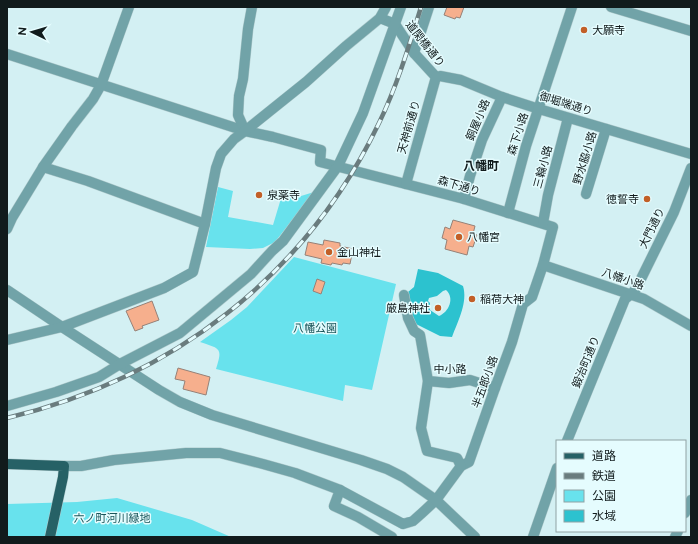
<svg xmlns="http://www.w3.org/2000/svg" width="698" height="544" viewBox="0 0 698 544" font-family="Raleway,'Noto Sans JP',sans-serif">
<style>
.green{fill:#68e2ed}
.water{fill:#2cc2cf;fill-rule:evenodd}
.building{fill:#f6af8d;stroke:#968177}
.lines{fill:none;stroke-linecap:round;stroke-linejoin:round}
.minor-casing{stroke:#b0cacc;stroke-width:11}
.major-casing{stroke:#b0cacc;stroke-width:11}
.minor{stroke:#71a3a8;stroke-width:10}
.major{stroke:#266166;stroke-width:10}
.rail-casing{stroke:#6a7c7e;stroke-width:4.5}
.rail{stroke:#e5fcfe;stroke-width:3;stroke-dasharray:9;stroke-linecap:butt}
.poi-dot{fill:#c25f27;stroke:#e5fcfe;stroke-width:1.5}
.labels{text-anchor:middle;dominant-baseline:central;stroke-width:3;stroke-linejoin:round;paint-order:stroke}
.poi-label{font-size:11px;fill:#111b1c;stroke:#e5fcfe;text-anchor:start}
.street-label{font-size:11px;fill:#111b1c;stroke:#e5fcfe}
.park-label{font-size:11px;fill:#1a555a;stroke:#e5fcfe}
.neighbourhood-label{font-size:12px;font-weight:bold;fill:#111b1c;stroke:#e5fcfe}
</style>
<rect width="100%" height="100%" fill="#d3f0f3"/>
<g class="green">
<polygon points="218,187 233,191 228,217 273,225 282,195 301,196 314,192 275,242 263,248 250,249 206,247"/>
<path d="M294,257L396,284L372,390L345,385L343,401L216,369C223,347 220,349 200,342L231,320L247,307Z"/>
<polygon points="117,498 192,520 231,537 7,537 7,504 77,502"/>
</g>
<path class="water" d="M418,269L438,273L463,286C468,302 458,321 452,337L440,336L416,324L411,315L408,292L414,287ZM446,290C455,298 449,312 439,316L430,310V303L428,301L429,298L437,296L443,291Z"/>
<g class="building">
<polygon points="447,7 464,7 460,18 456,17 455,19 444,15"/>
<polygon points="453,220 475,226 473,234 477,235 473,247 469,246 467,255 445,249 447,240 442,238 445,227 450,229"/>
<polygon points="324,240 340,243 340,246 353,249 350,264 343,263 342,265 332,263 331,265 321,263 322,259 305,255 308,242 323,245"/>
<polygon points="317,279 325,282 321,294 313,291"/>
<polygon points="152,301 159,320 142,326 143,328 135,331 126,311"/>
<polygon points="178,368 210,377 206,395 183,389 185,381 175,379"/>
</g>
<g class="lines">
<g class="minor-casing">
<g id="minor">
<polyline points="611,7 691,31"/>
<polyline points="380,18 395,24 414,53 436,77"/>
<polyline points="414,53 429,7"/>
<polyline points="7,54 245,131 273,137 321,150 320,162 464,199 553,227 543,265 532,297 523,304 512,342 495,388 469,462 461,466 436,500 422,513 413,521 403,524 340,490 295,473 263,464 220,453 186,453 114,460 81,466 64,466"/>
<polyline points="436,77 440,76 461,80 502,97 539,109 691,154"/>
<polyline points="245,131 238,115 239,96 243,79 248,29 252,7"/>
<polyline points="43,167 88,181 205,224"/>
<polyline points="406,184 436,77"/>
<polyline points="586,194 606,129"/>
<polyline points="464,199 470,176 482,140 502,97"/>
<polyline points="508,213 526,146 572,7"/>
<polyline points="543,223 548,195 568,118"/>
<polyline points="7,229 12,218 43,167 72,126 93,99 101,85 129,7"/>
<polyline points="543,265 644,299 691,326"/>
<polyline points="7,290 62,327 159,390 180,402 212,415 361,460 387,469 403,477 436,500 475,537"/>
<polyline points="404,295 408,318 414,331 420,335 428,381 421,428 427,451 457,458 461,466"/>
<polyline points="7,340 62,327 164,288 193,272 205,224 216,168 221,154 234,139 245,131 306,82 346,46 380,18 386,7"/>
<polyline points="428,381 449,383 470,380 495,388"/>
<polyline points="7,406 56,392 99,377 120,364 180,333 251,274 272,251 283,241 338,166 363,113 401,7"/>
<polyline points="567,441 625,299 630,295 636,289 674,212 691,168"/>
<polyline points="340,490 334,506 358,517 392,537"/>
<polyline points="685,513 691,500"/>
<polyline points="533,537 557,468"/>
<polyline points="675,537 678,531"/>
</g>
</g>
<g class="major-casing">
<polyline id="major" points="7,464 64,466 63,477 50,537"/>
</g>
<use href="#minor" class="minor"/>
<use href="#major" class="major"/>
<g class="rail-casing">
<path id="rail" d="M7,418C171,379 306,276 379,123C397,86 409,46 421,7"/>
</g>
<use href="#rail" class="rail"/>
</g>
<g class="poi-dot">
<circle cx="584" cy="30" r="4"/>
<circle cx="259" cy="195" r="4"/>
<circle cx="647" cy="199" r="4"/>
<circle cx="459" cy="237" r="4"/>
<circle cx="329" cy="252" r="4"/>
<circle cx="472" cy="299" r="4"/>
<circle cx="438" cy="308" r="4"/>
</g>
<g class="labels">
<g class="poi-label">
<text x="592" y="30">大願寺</text>
<text x="267" y="195">泉薬寺</text>
<text x="639" y="199" text-anchor="end">徳誓寺</text>
<text x="467" y="237">八幡宮</text>
<text x="337" y="252">金山神社</text>
<text x="480" y="299">稲荷大神</text>
<text x="430" y="308" text-anchor="end">厳島神社</text>
</g>
<g class="street-label">
<text transform="translate(425 44) rotate(52)">道閑橋通り</text>
<text transform="translate(566 104) rotate(17)">御堀端通り</text>
<text transform="translate(478 120) rotate(-67)">銅屋小路</text>
<text transform="translate(409 127) rotate(-74)">天神前通り</text>
<text transform="translate(518 134) rotate(-72)">森下小路</text>
<text transform="translate(585 158) rotate(-73)">野水脇小路</text>
<text transform="translate(543 167) rotate(-75)">三輪小路</text>
<text transform="translate(459 186) rotate(16)">森下通り</text>
<text transform="translate(652 228) rotate(-64)">大門通り</text>
<text transform="translate(623 279) rotate(19)">八幡小路</text>
<text transform="translate(586 362) rotate(-68)">鍛治町通り</text>
<text x="450" y="369">中小路</text>
<text transform="translate(485 382) rotate(-70)">半五郎小路</text>
</g>
<g class="park-label">
<text x="315" y="328">八幡公園</text>
<text x="112" y="518">六ノ町河川緑地</text>
</g>
<g class="neighbourhood-label">
<text x="481" y="166">八幡町</text>
</g>
</g>
<rect width="698" height="544" fill="none" stroke="#111b1c" stroke-width="16"/>
<rect x="556" y="440" width="130" height="92" fill="#e5fcfe" stroke="#90a2a4"/>
<rect x="564" y="453" width="20" height="6" fill="#266166" stroke="#90a2a4"/>
<text x="592" y="460" font-size="12" fill="#111b1c">道路</text>
<rect x="564" y="473" width="20" height="6" fill="#6a7c7e" stroke="#90a2a4"/>
<text x="592" y="480" font-size="12" fill="#111b1c">鉄道</text>
<rect x="564" y="490" width="20" height="12" fill="#68e2ed" stroke="#90a2a4"/>
<text x="592" y="500" font-size="12" fill="#111b1c">公園</text>
<rect x="564" y="510" width="20" height="12" fill="#2cc2cf" stroke="#90a2a4"/>
<text x="592" y="520" font-size="12" fill="#111b1c">水域</text>
<g transform="translate(32 32) rotate(275)" stroke="#e5fcfe" stroke-width="3" paint-order="stroke">
<path d="M0-3L7 15L0 10L-7 15Z" fill="#111b1c"/>
<text y="-6" font-size="11" font-weight="bold" text-anchor="middle" fill="#111b1c">N</text>
</g>
</svg>
